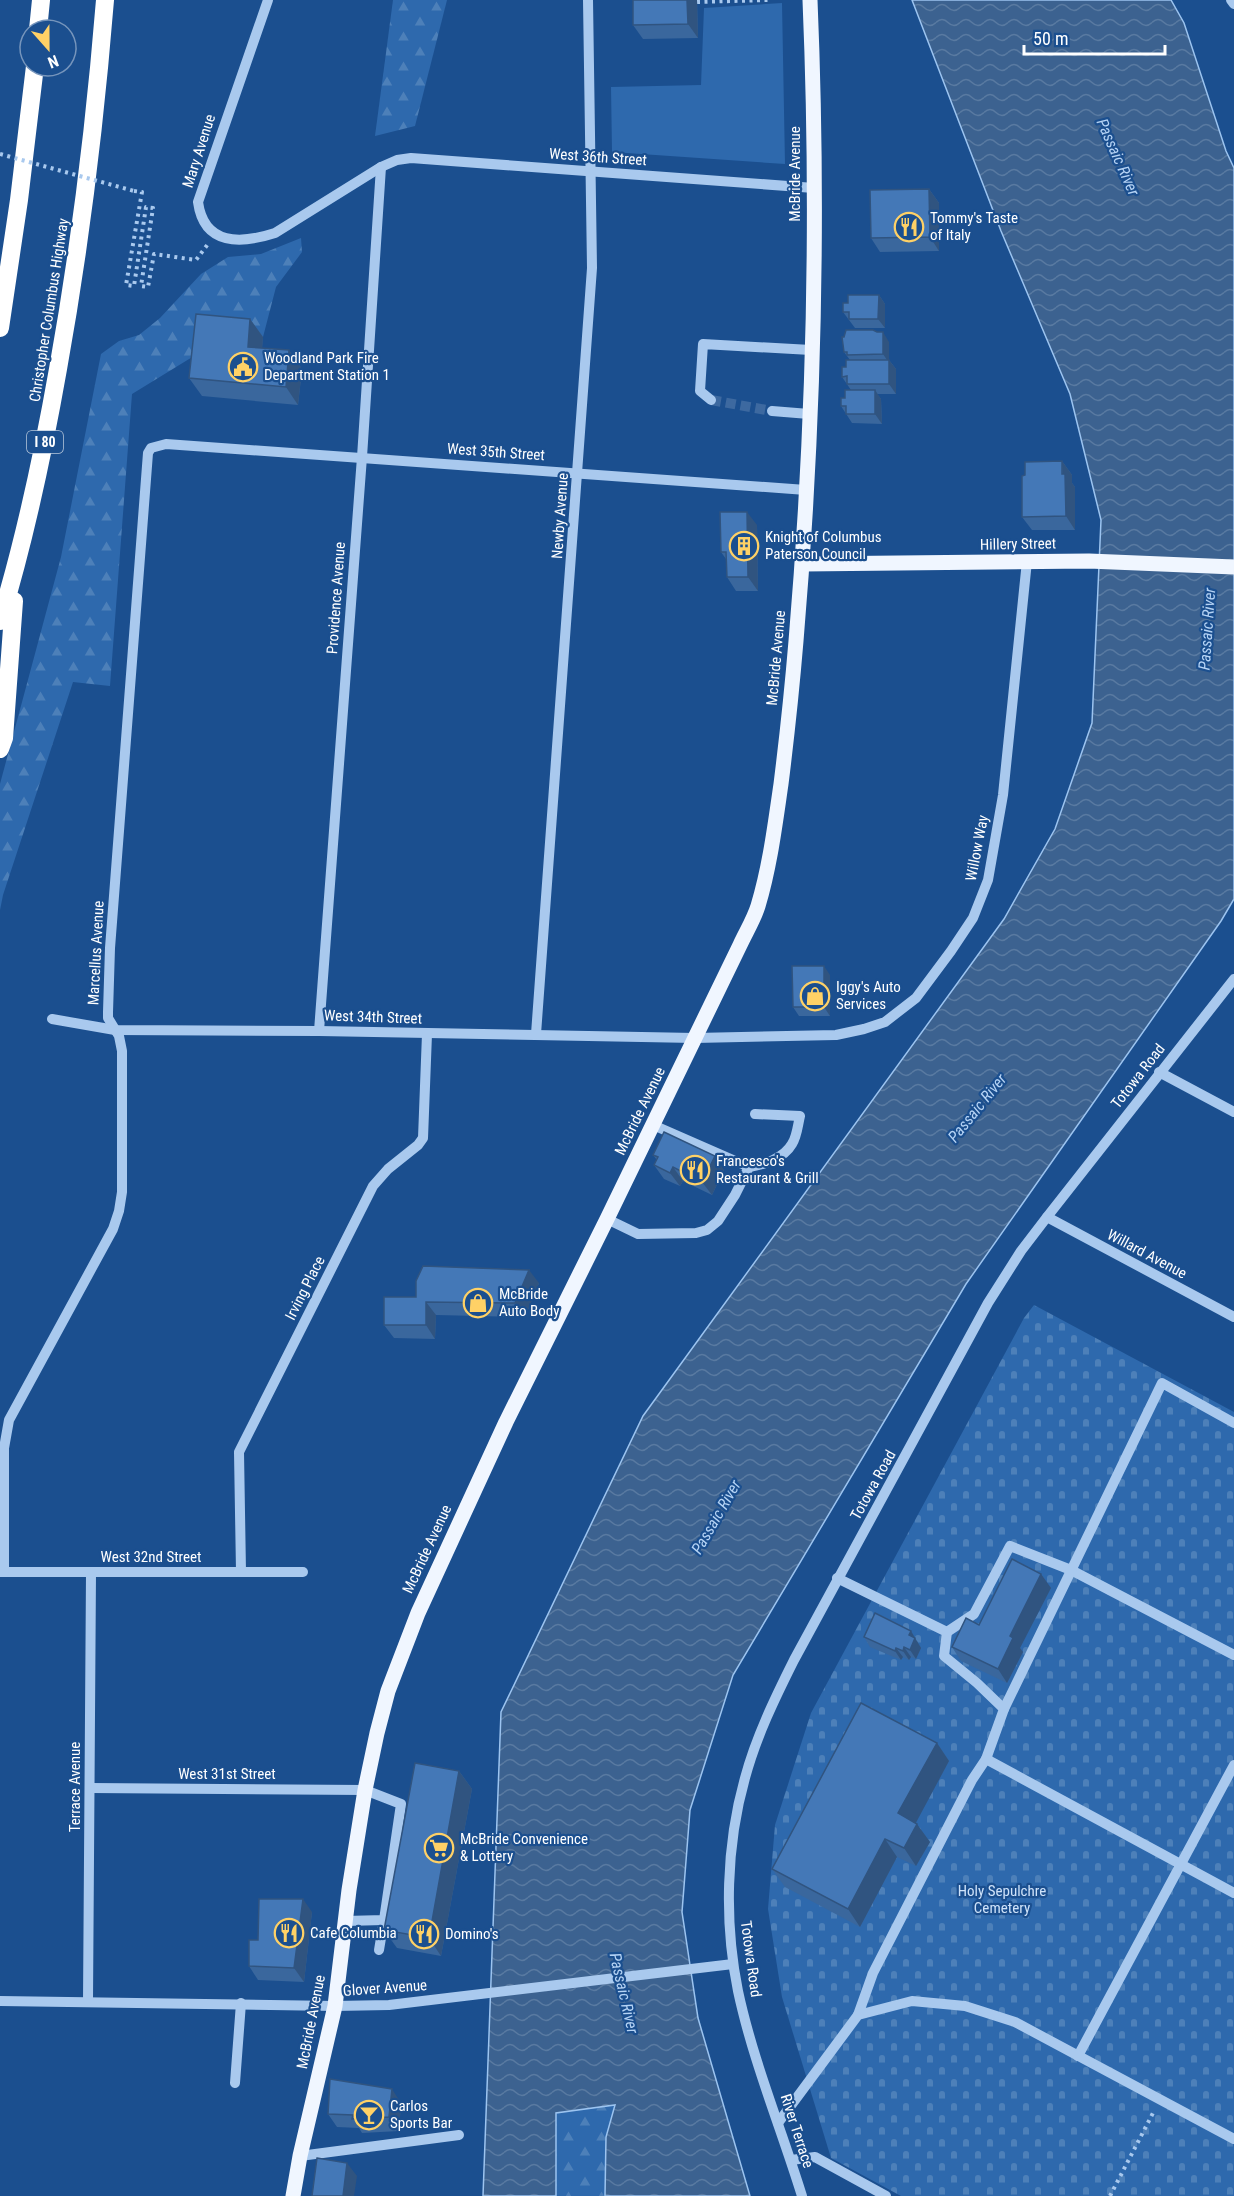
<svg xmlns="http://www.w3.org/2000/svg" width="1234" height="2196" viewBox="0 0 1234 2196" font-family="'Roboto Condensed',sans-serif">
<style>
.green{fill:#2e69ad}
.forest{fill:url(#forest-firs)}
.cemetery{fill:url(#cemetery-stones)}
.water{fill:url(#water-waves);stroke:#9cc4f0;stroke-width:1.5}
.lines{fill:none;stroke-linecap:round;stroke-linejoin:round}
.minor-tunnel{stroke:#3d69a0;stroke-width:10;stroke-dasharray:10 5;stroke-linecap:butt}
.path{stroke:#a9c9ee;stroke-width:4;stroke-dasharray:3 4.5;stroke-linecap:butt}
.minor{stroke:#a9c9ee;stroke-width:10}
.major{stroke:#f0f6ff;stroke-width:15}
.highway{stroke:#fff;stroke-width:18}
.path-bridge{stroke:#a9c9ee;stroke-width:4;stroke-dasharray:3 4.5;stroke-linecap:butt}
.wall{fill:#3a679d}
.shaded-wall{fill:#305480}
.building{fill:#4478b7;stroke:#305480;stroke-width:1.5}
.labels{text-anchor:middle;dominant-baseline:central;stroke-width:4.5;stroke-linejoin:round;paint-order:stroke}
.shield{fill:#1b4f8f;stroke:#bbcadd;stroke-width:1.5}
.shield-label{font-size:14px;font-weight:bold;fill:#fff}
.street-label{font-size:15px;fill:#fff;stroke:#1b4f8f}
.poi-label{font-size:15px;fill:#fff;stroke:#1b4f8f;text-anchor:start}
.park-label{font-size:15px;fill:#cfe3fa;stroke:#1b4f8f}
.water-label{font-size:16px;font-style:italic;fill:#b5d3f5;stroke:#1b4f8f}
</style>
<defs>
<pattern id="forest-firs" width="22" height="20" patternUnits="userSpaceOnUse" patternTransform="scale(1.5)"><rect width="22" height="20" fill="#2e69ad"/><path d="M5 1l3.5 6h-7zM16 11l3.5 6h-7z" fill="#4d80b9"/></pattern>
<pattern id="cemetery-stones" width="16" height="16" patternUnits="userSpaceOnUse" patternTransform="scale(1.5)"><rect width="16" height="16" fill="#2e69ad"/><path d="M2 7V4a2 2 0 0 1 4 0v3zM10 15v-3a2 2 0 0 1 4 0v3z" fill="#4d80b9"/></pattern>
<pattern id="water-waves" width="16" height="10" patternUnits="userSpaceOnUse" patternTransform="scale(1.5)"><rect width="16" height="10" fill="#3c6290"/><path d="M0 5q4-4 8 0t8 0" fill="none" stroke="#597aa1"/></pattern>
</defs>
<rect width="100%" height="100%" fill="#1b4f8f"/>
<polygon class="green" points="782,3 785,164 612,152 611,87 701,85 704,8"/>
<g class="forest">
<polygon points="393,0 447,0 415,126 375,136"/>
<polygon points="301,238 302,252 276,287 263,337 207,348 132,394 110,686 73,682 3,895 0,910 0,784 61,557 101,354 119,341 139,335 160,318 201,274 228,257 261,254"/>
<polygon points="616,2105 606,2137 605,2196 556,2196 556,2112"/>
</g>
<polygon class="cemetery" points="1034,1305 1234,1412 1234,2196 901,2196 831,2158 782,1997 768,1909 775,1825 811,1713 1024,1318"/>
<polygon class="water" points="912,0 1171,0 1184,23 1226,151 1234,168 1234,899 1221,921 966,1284 733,1675 690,1810 682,1912 698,2018 750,2196 605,2196 606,2137 615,2105 556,2113 556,2196 483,2196 501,1712 643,1416 1004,919 1055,829 1092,723 1101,520 1070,394 1001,231"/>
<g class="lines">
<polyline class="minor-tunnel" points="711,400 772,411"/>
<g class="path">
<polyline points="697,2 769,0"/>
<polyline points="134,191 142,192 126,285 134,286 146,207 153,208 141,286 148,287 154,254 196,260 208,244"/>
<polyline points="1110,2196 1154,2111"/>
</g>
<g class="minor">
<path d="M268,0L198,202C204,246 241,244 275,233L381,167L397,160L411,158L814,188"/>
<polyline points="1231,0 1234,4"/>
<polyline points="711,400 700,391 703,344 811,350"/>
<polyline points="772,411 809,414"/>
<polyline points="52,1019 115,1030 319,1031 695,1038 836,1035 864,1029 885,1022 916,998 951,951 973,918 988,880 1003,795 1027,561"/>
<polyline points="319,1031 362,457 381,167"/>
<polyline points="536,1034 592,268 588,0"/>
<polyline points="1159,1072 1234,1112"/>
<path d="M749,1167C764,1165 784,1158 792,1144C797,1137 798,1124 800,1116L755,1114"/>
<polyline points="1047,1217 1234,1317"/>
<polyline points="607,1219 638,1234 696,1233 707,1230 718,1221 735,1195 749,1167 653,1125"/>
<polyline points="0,1572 303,1572"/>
<polyline points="4,1572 4,1448 9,1420 113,1229 119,1211 122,1192 122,1051 119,1036 108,1018 108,1012 110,948 148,453 151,448 166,444 806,490"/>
<polyline points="241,1572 239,1452 373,1186 388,1169 418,1145 423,1138 427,1034"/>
<polyline points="837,1578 947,1632 944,1656 977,1683 1004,1709 986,1759 972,1780 873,1973 858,2015"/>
<polyline points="947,1632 974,1614 1010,1546 1071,1570 1234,1655"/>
<polyline points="1004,1709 1162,1383 1234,1423"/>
<polyline points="986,1759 1234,1893"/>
<polyline points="90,1788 365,1790 401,1804 384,1920 345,1921"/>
<polyline points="379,1950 384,1920"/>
<polyline points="0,2001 335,2006 389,2005 733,1964"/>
<polyline points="88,2001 91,1573"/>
<polyline points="1078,2056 1234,1765"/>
<polyline points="235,2083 241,2003"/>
<polyline points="778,2123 858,2015 912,2001 965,2006 1015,2022 1234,2139"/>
<polyline points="300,2156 459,2135"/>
<polyline points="791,2160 815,2157 886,2196"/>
<path d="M802,2196C781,2128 753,2061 738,1991C724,1922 726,1845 745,1778C756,1737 775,1698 794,1660L988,1303L1021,1251L1047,1217L1234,979"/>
</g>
<g class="major">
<polyline points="803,564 1089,561 1234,567"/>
<path d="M293,2196L300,2156L335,2006L349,1890L365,1790L377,1733L388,1691L418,1613L506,1422L607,1219L740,945C746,932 754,919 758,906C770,866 775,825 781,784C787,736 792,689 796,641C814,428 819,213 810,0"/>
</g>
<g class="highway">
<polyline points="38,30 41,0"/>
<polyline points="0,328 19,200 35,66"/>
<path d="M0,621C25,539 43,454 58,369C80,247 95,124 105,0"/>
<polyline points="0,749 4,738 14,601"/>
</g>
<polyline class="path-bridge" points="0,154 134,191"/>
</g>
<g class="wall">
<polygon points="697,0 698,38 643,39 633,25"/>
<polygon points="929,189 939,203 939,251 880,252 871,238"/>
<polygon points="879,295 885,304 885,328 855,328 843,312 848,303"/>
<polygon points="250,319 263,337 262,348 289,350 302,369 298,405 202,396 189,378"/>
<polygon points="889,342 889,360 896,369 896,394 877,394 881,399 882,424 852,423 841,406 845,398 851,390 842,377 850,360 844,352"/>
<polygon points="1062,461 1072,475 1072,483 1075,487 1075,530 1032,530 1022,517"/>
<polygon points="757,525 758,591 736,591 727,577 726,559 721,552"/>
<polygon points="830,975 830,1016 799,1016 793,1007"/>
<polygon points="653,1155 724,1170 712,1195 683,1181 680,1186 664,1179 654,1165 657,1160"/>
<polygon points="539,1283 525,1317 436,1315 435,1339 394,1338 384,1325 416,1297"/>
<polygon points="1041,1574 1051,1588 1020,1648 1023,1652 1007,1683 961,1661 952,1647"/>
<polygon points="864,1637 917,1641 921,1648 916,1659 911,1657 909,1660 903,1657 901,1660 870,1647"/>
<polygon points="937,1743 949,1761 915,1823 930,1842 916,1866 897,1857 860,1927 785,1887 772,1869"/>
<polygon points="459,1771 472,1789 441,1956 397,1948 384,1930"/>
<polygon points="312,1912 304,1982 258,1980 249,1966 258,1940"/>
<polygon points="401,2103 399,2131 362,2133 359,2128 337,2127 328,2114"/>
</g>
<g class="shaded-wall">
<polygon points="687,0 697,0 698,38 688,24"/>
<polygon points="929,189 939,203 939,251 930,237"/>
<polygon points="879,295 885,304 885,328 878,319"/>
<polygon points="250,319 263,337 261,365 248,347"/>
<polygon points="883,332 889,342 889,363 883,354"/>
<polygon points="289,350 302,369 298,405 286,387"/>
<polygon points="889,360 896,369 896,394 889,384"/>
<polygon points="875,390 881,399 882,424 875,414"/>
<polygon points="1062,461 1072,475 1072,483 1075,487 1075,530 1066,516"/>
<polygon points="747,512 757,525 758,591 748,577"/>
<polygon points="824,966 830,975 830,1016 824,1007"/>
<polygon points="715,1156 724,1170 712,1195 702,1182"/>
<polygon points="673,1167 683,1181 680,1186 670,1173"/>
<polygon points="529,1270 539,1283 525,1317 515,1303"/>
<polygon points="426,1302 436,1315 435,1339 426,1325"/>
<polygon points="1041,1574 1051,1588 1020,1648 1023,1652 1007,1683 998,1669 1010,1636"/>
<polygon points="911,1631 921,1648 916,1659 910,1650 909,1635"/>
<polygon points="904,1647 911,1657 909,1660 903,1651"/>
<polygon points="896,1648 903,1657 901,1660 895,1651"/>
<polygon points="937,1743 949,1761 911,1832 898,1813"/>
<polygon points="459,1771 472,1789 441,1956 429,1938"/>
<polygon points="917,1824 930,1842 916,1866 904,1848"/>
<polygon points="885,1839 897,1857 860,1927 848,1909"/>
<polygon points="303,1899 312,1912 304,1982 294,1968"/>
<polygon points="392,2089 401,2103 399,2131 389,2117"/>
<polygon points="347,2163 357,2176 354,2196 343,2196"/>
</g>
<g class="building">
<polygon points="633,0 687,0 688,24 633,25"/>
<polygon points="929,189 930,237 871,238 870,190"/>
<polygon points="848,295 879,295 878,319 849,319 849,312 843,312 843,303 848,303"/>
<polygon points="196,314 250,319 248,347 289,350 286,387 189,378"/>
<polygon points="846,330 873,330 877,332 883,332 883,354 847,355 847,352 844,352 842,337 844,337"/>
<polygon points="846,360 889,360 889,384 847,384 847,376 842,377 842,367 846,367"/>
<polygon points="845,390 875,390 875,414 846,414 846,406 841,406 841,398 845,398"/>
<polygon points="1062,461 1062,474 1065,474 1066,516 1022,517 1022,476 1025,475 1025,462"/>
<polygon points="720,512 747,512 748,577 727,577 726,552 721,552"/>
<polygon points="792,966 824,966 824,1007 793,1007"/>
<polygon points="664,1132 715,1156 702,1182 673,1167 670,1173 654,1165 658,1157 653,1155"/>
<polygon points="423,1266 529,1270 515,1303 426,1302 426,1325 384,1325 384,1297 416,1297 416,1281"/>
<polygon points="1012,1559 1041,1574 1010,1636 1013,1638 998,1669 952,1647 966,1618 979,1625"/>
<polygon points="875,1613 911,1631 909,1635 915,1638 910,1650 904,1647 903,1651 896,1648 895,1651 864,1637"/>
<polygon points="861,1703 937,1743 898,1813 917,1824 904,1848 885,1839 848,1909 772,1869"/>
<polygon points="415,1763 459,1771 429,1938 384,1930"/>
<polygon points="259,1899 303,1899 294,1968 249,1966 249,1940 258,1940"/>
<polygon points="330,2079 392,2089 389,2117 352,2119 353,2115 328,2114"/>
<polygon points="317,2158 347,2163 343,2196 312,2196"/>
</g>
<defs>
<g id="restaurant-ring" transform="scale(1.5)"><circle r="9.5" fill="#1b4f8f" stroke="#ffd166" stroke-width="1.5"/><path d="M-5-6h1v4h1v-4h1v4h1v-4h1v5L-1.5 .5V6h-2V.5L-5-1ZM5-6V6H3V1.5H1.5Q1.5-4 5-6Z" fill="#ffd166"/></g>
<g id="civic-ring" transform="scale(1.5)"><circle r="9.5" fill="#1b4f8f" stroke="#ffd166" stroke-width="1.5"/><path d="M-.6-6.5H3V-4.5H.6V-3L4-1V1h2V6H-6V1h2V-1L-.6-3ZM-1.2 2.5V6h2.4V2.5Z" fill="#ffd166"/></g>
<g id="building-ring" transform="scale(1.5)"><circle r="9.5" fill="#1b4f8f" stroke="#ffd166" stroke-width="1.5"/><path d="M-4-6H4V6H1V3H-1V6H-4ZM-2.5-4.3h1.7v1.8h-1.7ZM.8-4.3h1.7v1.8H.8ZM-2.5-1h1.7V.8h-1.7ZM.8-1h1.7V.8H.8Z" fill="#ffd166"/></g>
<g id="shop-ring" transform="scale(1.5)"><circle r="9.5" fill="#1b4f8f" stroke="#ffd166" stroke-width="1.5"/><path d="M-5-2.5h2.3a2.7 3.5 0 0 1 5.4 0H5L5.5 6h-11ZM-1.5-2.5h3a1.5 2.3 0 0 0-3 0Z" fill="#ffd166"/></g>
<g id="supermarket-ring" transform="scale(1.5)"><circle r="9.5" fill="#1b4f8f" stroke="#ffd166" stroke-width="1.5"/><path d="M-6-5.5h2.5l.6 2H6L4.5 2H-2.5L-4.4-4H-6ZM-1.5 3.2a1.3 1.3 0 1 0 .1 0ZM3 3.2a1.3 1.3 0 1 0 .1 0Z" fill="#ffd166"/></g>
<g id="bar-ring" transform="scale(1.5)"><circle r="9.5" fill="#1b4f8f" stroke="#ffd166" stroke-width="1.5"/><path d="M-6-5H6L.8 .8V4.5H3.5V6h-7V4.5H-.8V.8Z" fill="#ffd166"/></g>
</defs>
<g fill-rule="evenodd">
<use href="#restaurant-ring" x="909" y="227"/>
<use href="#civic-ring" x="243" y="367"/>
<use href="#building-ring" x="744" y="546"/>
<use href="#shop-ring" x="815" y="996"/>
<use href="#restaurant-ring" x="695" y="1170"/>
<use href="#shop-ring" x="478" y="1303"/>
<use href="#supermarket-ring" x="439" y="1848"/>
<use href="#restaurant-ring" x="289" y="1933"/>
<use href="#restaurant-ring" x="424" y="1934"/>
<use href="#bar-ring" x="369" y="2115"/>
</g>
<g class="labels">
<rect class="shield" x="27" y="431" width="36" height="22" rx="4.5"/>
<g class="shield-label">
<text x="45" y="442">I 80</text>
</g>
<g class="street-label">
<text transform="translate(199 151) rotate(-72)">Mary Avenue</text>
<text transform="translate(598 157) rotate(4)">West 36th Street</text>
<text transform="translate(795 174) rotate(-90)">McBride Avenue</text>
<text transform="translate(49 310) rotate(-81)">Christopher Columbus Highway</text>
<text transform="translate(496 452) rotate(4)">West 35th Street</text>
<text transform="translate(560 516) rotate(-86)">Newby Avenue</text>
<text transform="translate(1018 544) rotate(-1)">Hillery Street</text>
<text transform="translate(336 598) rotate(-86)">Providence Avenue</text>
<text transform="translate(776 658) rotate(-85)">McBride Avenue</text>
<text transform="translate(977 848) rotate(-79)">Willow Way</text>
<text transform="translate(96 953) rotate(-87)">Marcellus Avenue</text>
<text transform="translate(373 1017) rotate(2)">West 34th Street</text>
<text transform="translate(1138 1076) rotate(-52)">Totowa Road</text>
<text transform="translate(640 1111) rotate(-64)">McBride Avenue</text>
<text transform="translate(1147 1254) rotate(28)">Willard Avenue</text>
<text transform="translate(305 1288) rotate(-63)">Irving Place</text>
<text transform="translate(873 1485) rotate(-61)">Totowa Road</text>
<text transform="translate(427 1549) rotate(-65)">McBride Avenue</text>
<text x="151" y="1557">West 32nd Street</text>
<text x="227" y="1774">West 31st Street</text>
<text transform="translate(75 1787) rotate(-90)">Terrace Avenue</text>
<text transform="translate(751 1959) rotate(82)">Totowa Road</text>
<text transform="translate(385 1988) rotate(-4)">Glover Avenue</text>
<text transform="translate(311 2022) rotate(-79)">McBride Avenue</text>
<text transform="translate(797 2131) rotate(72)">River Terrace</text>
</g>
<g class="poi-label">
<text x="930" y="218">Tommy's Taste<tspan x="930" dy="17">of Italy</tspan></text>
<text x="264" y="358">Woodland Park Fire<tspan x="264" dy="17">Department Station 1</tspan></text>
<text x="765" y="537">Knight of Columbus<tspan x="765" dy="17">Paterson Council</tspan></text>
<text x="836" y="987">Iggy's Auto<tspan x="836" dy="17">Services</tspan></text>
<text x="716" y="1161">Francesco's<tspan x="716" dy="17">Restaurant &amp; Grill</tspan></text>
<text x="499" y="1294">McBride<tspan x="499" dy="17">Auto Body</tspan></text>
<text x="460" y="1839">McBride Convenience<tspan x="460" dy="17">&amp; Lottery</tspan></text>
<text x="310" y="1933">Cafe Columbia</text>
<text x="445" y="1934">Domino's</text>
<text x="390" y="2106">Carlos<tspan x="390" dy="17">Sports Bar</tspan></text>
</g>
<g class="park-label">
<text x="1002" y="1891">Holy Sepulchre<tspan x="1002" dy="17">Cemetery</tspan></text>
</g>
<g class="water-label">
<text transform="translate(1118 157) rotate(66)">Passaic River</text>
<text transform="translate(1207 629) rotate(-86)">Passaic River</text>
<text transform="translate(977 1108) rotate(-51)">Passaic River</text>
<text transform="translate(716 1517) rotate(-60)">Passaic River</text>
<text transform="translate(624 1993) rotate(77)">Passaic River</text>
</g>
</g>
<g transform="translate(48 48) rotate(159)"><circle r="28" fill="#1b4f8f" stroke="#7695bc" stroke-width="1.5"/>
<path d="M0-4.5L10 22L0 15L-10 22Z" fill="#ffd166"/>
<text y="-9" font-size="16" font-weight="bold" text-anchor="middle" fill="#ffffff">N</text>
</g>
<path d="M1024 45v9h141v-9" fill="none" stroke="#ffffff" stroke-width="3"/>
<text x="1033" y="45" font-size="18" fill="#ffffff" stroke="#1b4f8f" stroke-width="4.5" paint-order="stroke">50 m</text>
</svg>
